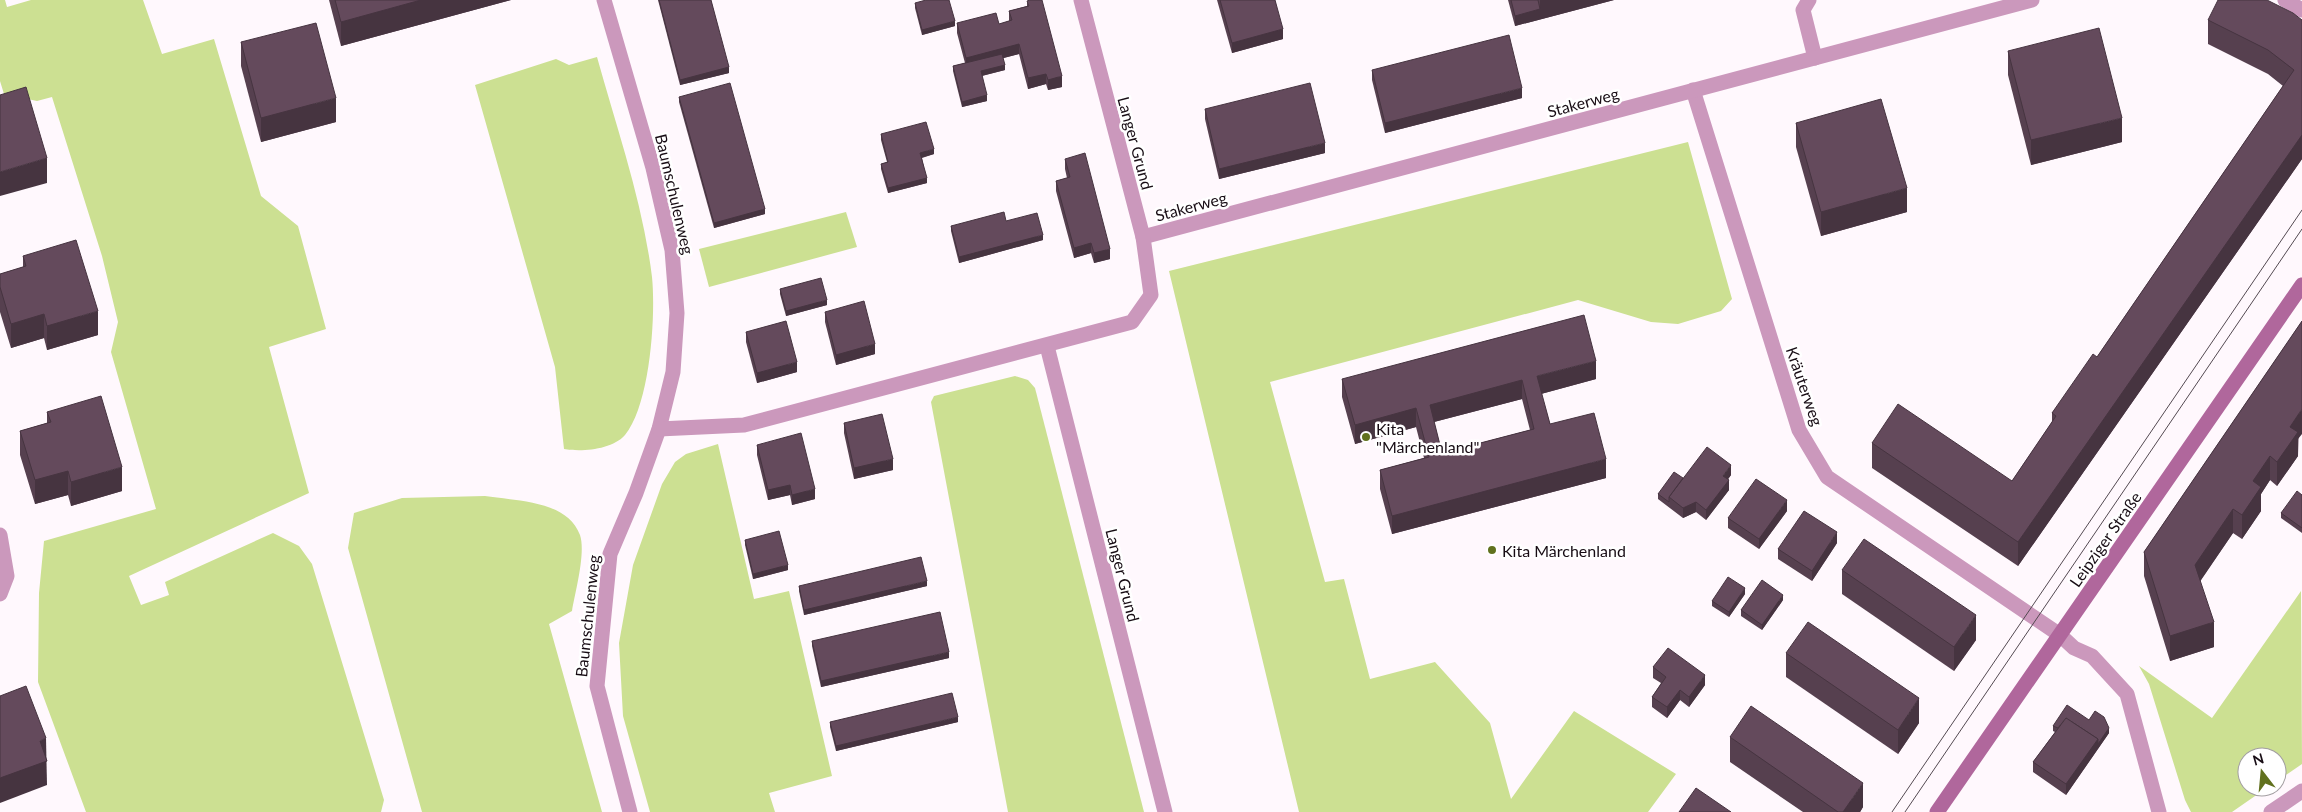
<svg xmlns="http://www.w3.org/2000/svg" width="2302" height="812" viewBox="0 0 2302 812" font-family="Lato,sans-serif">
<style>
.green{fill:#cce092}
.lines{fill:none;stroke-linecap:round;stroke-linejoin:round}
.street{stroke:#cb98bc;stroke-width:15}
.secondary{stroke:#b0679c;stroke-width:15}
.tram{stroke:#544a52;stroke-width:1}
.wall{fill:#56404f;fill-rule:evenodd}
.shaded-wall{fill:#463440}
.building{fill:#644a5c;stroke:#463440;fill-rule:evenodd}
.poi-dot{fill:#61711e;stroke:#fff;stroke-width:2}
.labels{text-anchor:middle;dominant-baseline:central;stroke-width:5;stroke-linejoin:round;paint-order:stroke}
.street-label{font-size:16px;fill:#170c14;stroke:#fff}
.poi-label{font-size:16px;fill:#170c14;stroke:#fff;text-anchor:start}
</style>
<rect width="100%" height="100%" fill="#fff8fd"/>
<g class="green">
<polygon points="0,0 5,0 7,7 31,0 143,0 162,54 214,39 261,196 298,226 326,329 269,347 309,493 129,576 141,605 169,595 165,582 273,533 299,546 312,564 384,800 381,812 86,812 38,682 39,593 44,541 156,509 111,352 118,322 102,256 52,97 37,101 4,94 0,81"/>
<path d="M597,57C617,129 643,203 652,277C656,316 650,405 625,435C612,450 581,452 564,449L555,367L475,85L556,59L569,65Z"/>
<polygon points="1688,142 1732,299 1721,311 1678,324 1651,322 1578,300 1270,382 1325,582 1344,579 1370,679 1435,662 1490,723 1511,799 1574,711 1676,774 1648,812 1299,812 1169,271"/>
<polygon points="846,212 857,247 709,287 699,249"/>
<polygon points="1015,376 1028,380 1035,388 1144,812 1008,812 931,402 934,396"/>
<polygon points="718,444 754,599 789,591 832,776 769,793 775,812 650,812 623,716 619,643 633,565 662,484 675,462 686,454"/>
<path d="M485,496C516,501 567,500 580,535C586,553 575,593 572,611L549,624L602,812H422L348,548L354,513L402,498Z"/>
<polygon points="2301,591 2302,764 2277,781 2277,757 2247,757 2247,787 2268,787 2232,812 2191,812 2185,800 2149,684 2139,666 2212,718"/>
</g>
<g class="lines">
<g class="street">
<polyline points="604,0 653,168 672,250 677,313 673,372 659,429 636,493 610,554 597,686 630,812"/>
<polyline points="1809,0 1803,10 1815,58"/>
<polyline points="2285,0 2302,10"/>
<polyline points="1693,90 1799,430 1827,477 2060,635 2074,648 2092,656 2127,694 2159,812"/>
<polyline points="1143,237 2032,0"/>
<polyline points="1047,346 1165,812"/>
<polyline points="659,429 744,425 1132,322 1151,295 1143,237 1081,0"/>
<polyline points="0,535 7,576 0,594"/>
<polyline points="2271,812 2302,791"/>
</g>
<polyline class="secondary" points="1937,812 2302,285"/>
<g class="tram">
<polyline points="1892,812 2302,210"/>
<polyline points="1905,812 2302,229"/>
</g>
</g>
<g class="wall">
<polygon points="329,0 511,0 341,46"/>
<polygon points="658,0 711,0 729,73 680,85"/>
<polygon points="1217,0 1275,0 1283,39 1232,53"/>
<polygon points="1508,0 1614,0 1515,26"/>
<polygon points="1027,1 1062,87 1048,90 1046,84 1028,89 1019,54 1003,58 1005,70 982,76 987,101 962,107 953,71 953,66 965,63 957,33 957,23 999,24 1009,21 1009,11 1027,6"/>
<polygon points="915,3 955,26 922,35 915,8"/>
<polygon points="2208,20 2302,20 2302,159 2018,566 1872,468 1872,443 2012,481 2052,422 2052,413 2097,357 2283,86 2268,74 2208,44"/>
<polygon points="241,42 336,122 261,142 241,66"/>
<polygon points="2008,51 2122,142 2031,165 2008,75"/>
<polygon points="1372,70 1522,98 1385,133 1372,80"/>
<polygon points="679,97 765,214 714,228 679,102"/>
<polygon points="1205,109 1325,153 1219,179 1205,119"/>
<polygon points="1796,123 1907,212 1821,236 1796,147"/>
<polygon points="881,134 934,154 922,158 927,183 888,193 881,169 881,164 887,162 881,140"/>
<polygon points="1065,159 1110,259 1094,263 1091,253 1074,258 1056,191 1056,181 1067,178 1065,169"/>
<polygon points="1006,221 1043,240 959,263 951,231 951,226"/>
<polygon points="23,256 98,335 47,350 44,338 11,348 0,312 0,274 23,267"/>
<polygon points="780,289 827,305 786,316 780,294"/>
<polygon points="825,312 875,354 836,365 825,322"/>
<polygon points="2302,321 2298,456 2277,486 2270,480 2261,494 2261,511 2242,539 2233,533 2200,581 2214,647 2170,661 2144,576 2144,552"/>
<polygon points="746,332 797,372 757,383 746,342"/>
<path d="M1342,379H1596L1541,394L1550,424L1606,478L1392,534L1380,489V470L1424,458L1416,427L1355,444L1342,397ZM1522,399L1530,430L1442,453L1434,422Z"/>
<polygon points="47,412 122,491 71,506 68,495 35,504 20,455 20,431 47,423"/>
<polygon points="844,423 893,470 854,479 844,433"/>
<polygon points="757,445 815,499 792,505 790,495 768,500 757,455"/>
<polygon points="1731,475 1728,479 1729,490 1706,520 1696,512 1683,518 1658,499 1658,494 1683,478"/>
<polygon points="2302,495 2302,533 2281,518 2281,513"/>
<polygon points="1787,511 1759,549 1728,528 1728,518"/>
<polygon points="745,540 788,570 753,579 745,545"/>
<polygon points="1837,543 1812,581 1778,559 1778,549"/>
<polygon points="1842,570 1976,640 1954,671 1842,594"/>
<polygon points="799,586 927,586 804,615 799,591"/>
<polygon points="1745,594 1729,617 1712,606 1712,601"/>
<polygon points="1783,600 1762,630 1741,616 1741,610"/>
<polygon points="812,641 949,658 821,687 812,646"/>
<polygon points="1786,653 1919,723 1898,754 1786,677"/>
<polygon points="1653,667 1705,685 1689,707 1680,700 1667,718 1652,707 1652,697 1661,683 1653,678"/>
<polygon points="2089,720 2109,733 2066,795 2033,772 2033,762 2055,732 2053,731 2053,726"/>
<polygon points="830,722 958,722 836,751 830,727"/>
<polygon points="1730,737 1863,807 1860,812 1803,812 1730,762"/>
</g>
<g class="shaded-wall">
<polygon points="421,0 511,0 341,46 341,22"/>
<polygon points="1540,0 1614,0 1515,26 1515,16 1540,9"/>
<polygon points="955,21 955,26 922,35 922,30"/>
<polygon points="1283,29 1283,39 1232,53 1232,43"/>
<polygon points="1019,44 1019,54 966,68 966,58"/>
<polygon points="1005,65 1005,70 981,76 981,71"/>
<polygon points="729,67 729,73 680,85 680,80"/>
<polygon points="1046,74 1046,84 1028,89 1028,78"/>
<polygon points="1062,76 1062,87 1048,90 1048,80"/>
<polygon points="1522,88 1522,98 1385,133 1385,123"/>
<polygon points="987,95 987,101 962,107 962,102"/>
<polygon points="336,98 336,122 261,142 261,118"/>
<polygon points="2122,118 2122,142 2031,165 2031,140"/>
<polygon points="2302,135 2302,159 2018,566 2018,542"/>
<polygon points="1325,143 1325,153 1219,179 1219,169"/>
<polygon points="934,149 934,154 920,158 920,153"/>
<polygon points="47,158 47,183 0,196 0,172"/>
<polygon points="927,178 927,183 888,193 888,188"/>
<polygon points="1907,188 1907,212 1821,236 1821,212"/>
<polygon points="765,209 765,214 714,228 714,223"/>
<polygon points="1043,235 1043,240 959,263 959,257"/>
<polygon points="1091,243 1091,253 1074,258 1074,248"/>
<polygon points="1110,249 1110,259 1094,263 1094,253"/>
<polygon points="827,300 827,305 786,316 786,311"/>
<polygon points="98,311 98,335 47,350 47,326"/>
<polygon points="44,314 44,338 11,348 11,324"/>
<polygon points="875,344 875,354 836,365 836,355"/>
<polygon points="1596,361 1596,379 1537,395 1537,376"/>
<polygon points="797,362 797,372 757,383 757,373"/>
<polygon points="1522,380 1522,399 1430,423 1430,405"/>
<polygon points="1416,408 1416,427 1355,444 1355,425"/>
<polygon points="2302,409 2302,434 2298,439 2298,456 2277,486 2277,462 2290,427"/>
<polygon points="2270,456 2270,480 2261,494 2261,511 2242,539 2242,515 2253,481"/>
<polygon points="893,459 893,470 854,479 854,468"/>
<polygon points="1606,459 1606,478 1392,534 1392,516"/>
<polygon points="1731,465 1731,475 1723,486 1723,476"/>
<polygon points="122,467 122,491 71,506 71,482"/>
<polygon points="68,471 68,495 35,504 35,480"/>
<polygon points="1729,480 1729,490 1706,520 1706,510"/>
<polygon points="790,485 790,495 768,500 768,490"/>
<polygon points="815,489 815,499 792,505 792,495"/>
<polygon points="1787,500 1787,511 1759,549 1759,539"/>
<polygon points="1696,502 1696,512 1683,518 1683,508"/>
<polygon points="2233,509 2233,533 2195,589 2195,565"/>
<polygon points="1837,532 1837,543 1812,581 1812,571"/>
<polygon points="788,565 788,570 753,579 753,574"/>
<polygon points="927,581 927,586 804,615 804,610"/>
<polygon points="1745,588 1745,594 1729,617 1729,612"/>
<polygon points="1783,595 1783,600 1762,630 1762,625"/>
<polygon points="1976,615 1976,640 1954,671 1954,647"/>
<polygon points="2214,622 2214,647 2170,661 2170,636"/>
<polygon points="949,652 949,658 821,687 821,681"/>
<polygon points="1705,675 1705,685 1689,707 1689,697"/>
<polygon points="1680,690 1680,700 1667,718 1667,707"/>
<polygon points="1919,698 1919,723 1898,754 1898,730"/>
<polygon points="958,717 958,722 836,751 836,746"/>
<polygon points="2109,728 2109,733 2066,795 2066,784 2098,739"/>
<polygon points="46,738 47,785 0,803 0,778 40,741"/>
<polygon points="1863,783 1863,807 1860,812 1843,812"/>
</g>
<g class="building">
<polygon points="335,0 421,0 341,22"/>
<polygon points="659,0 711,0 729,67 680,80"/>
<polygon points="926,0 949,0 955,21 922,30 915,3"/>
<polygon points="1030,0 1042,0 1062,76 1048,80 1046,74 1028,78 1019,44 966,58 957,23 996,13 999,24 1012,20 1009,11 1029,6 1027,1"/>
<polygon points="1220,0 1275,0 1283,29 1232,43"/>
<polygon points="1511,0 1538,0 1540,9 1515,16"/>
<polygon points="2218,0 2267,0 2293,13 2302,20 2302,135 2018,542 1872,443 1898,404 2012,481 2056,416 2052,413 2093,354 2097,357 2294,70 2268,50 2208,20"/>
<polygon points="316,23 336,98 261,118 241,42"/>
<polygon points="2099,28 2122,118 2031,140 2008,51"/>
<polygon points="1509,35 1522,88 1385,123 1372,70"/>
<polygon points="1002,54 1005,65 981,71 987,95 962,102 953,66"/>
<polygon points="730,83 765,209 714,223 679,97"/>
<polygon points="1310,83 1325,143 1219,169 1205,109"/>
<polygon points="26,87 47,158 0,172 0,95"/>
<polygon points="1881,99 1907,188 1821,212 1796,123"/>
<polygon points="926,122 934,149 920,153 927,178 888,188 881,164 888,162 881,134"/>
<polygon points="1085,153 1110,249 1094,253 1091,243 1074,248 1056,181 1070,177 1065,159"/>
<polygon points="1004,212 1006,221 1037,213 1043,235 959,257 951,226"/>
<polygon points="76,240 98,311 47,326 44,314 11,324 0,287 0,274 26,266 23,256"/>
<polygon points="821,278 827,300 786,311 780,289"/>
<polygon points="864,301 875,344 836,355 825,312"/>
<path d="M1584,315L1596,361L1537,376L1550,424L1594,413L1606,459L1392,516L1380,470L1429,457L1416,408L1355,425L1342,379ZM1522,380L1534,429L1442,453L1430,405Z"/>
<polygon points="786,321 797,362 757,373 746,332"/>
<polygon points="2302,321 2302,409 2290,427 2298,432 2277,462 2270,456 2253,481 2261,487 2242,515 2233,509 2195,565 2214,622 2170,636 2144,552"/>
<polygon points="101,396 122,467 71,482 68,471 35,480 20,431 51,422 47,412"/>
<polygon points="882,414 893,459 854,468 844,423"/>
<polygon points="801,433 815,489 792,495 790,485 768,490 757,445"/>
<polygon points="1707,447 1731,465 1723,476 1729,480 1706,510 1696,502 1683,508 1669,497"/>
<polygon points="1674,472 1683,478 1669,497 1669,502 1658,494"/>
<polygon points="1756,479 1787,500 1759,539 1728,518"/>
<polygon points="2297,491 2302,495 2302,528 2281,513"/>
<polygon points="1804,511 1837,532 1812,571 1778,549"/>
<polygon points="779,531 788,565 753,574 745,540"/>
<polygon points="1864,539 1976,615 1954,647 1842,570"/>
<polygon points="921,557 927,581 804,610 799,586"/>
<polygon points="1728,577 1745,588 1729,612 1712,601"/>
<polygon points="1762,580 1783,595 1762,625 1741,610"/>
<polygon points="940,612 949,652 821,681 812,641"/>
<polygon points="1808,622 1919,698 1898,730 1786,653"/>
<polygon points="1668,648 1705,675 1689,697 1680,690 1667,707 1652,697 1666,677 1653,667"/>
<polygon points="26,686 46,738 40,741 47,761 0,778 0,696"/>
<polygon points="952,693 958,717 836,746 830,722"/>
<polygon points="2067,705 2089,720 2095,711 2104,717 2109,728 2098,744 2098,739 2066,718 2058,728 2053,726"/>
<polygon points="1751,706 1863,783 1843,812 1838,812 1730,737"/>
<polygon points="2066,718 2098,739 2066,784 2033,762"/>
<polygon points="1696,788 1731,812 1679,812"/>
</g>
<g class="poi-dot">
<circle cx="1366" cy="437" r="5"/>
<circle cx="1492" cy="550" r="5"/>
</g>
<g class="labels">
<g class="street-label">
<text transform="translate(1583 102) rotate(-15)">Stakerweg</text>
<text transform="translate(1136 143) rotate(75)">Langer Grund</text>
<text transform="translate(675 194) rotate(77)">Baumschulenweg</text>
<text transform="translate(1191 206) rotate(-15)">Stakerweg</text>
<text transform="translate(1805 386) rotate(71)">Kräuterweg</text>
<text transform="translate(2105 539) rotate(-55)">Leipziger Straße</text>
<text transform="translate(1123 575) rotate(76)">Langer Grund</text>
<text transform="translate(587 616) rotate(-84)">Baumschulenweg</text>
</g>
<g class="poi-label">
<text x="1376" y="428">Kita<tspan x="1376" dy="18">"Märchenland"</tspan></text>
<text x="1502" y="550">Kita Märchenland</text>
</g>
</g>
<g transform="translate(2262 772) rotate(344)"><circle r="24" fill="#ffffff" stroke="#a29ea1"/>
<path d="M0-4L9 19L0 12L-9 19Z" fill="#61711e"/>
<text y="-8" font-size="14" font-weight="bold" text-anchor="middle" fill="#170c14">N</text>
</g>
</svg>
